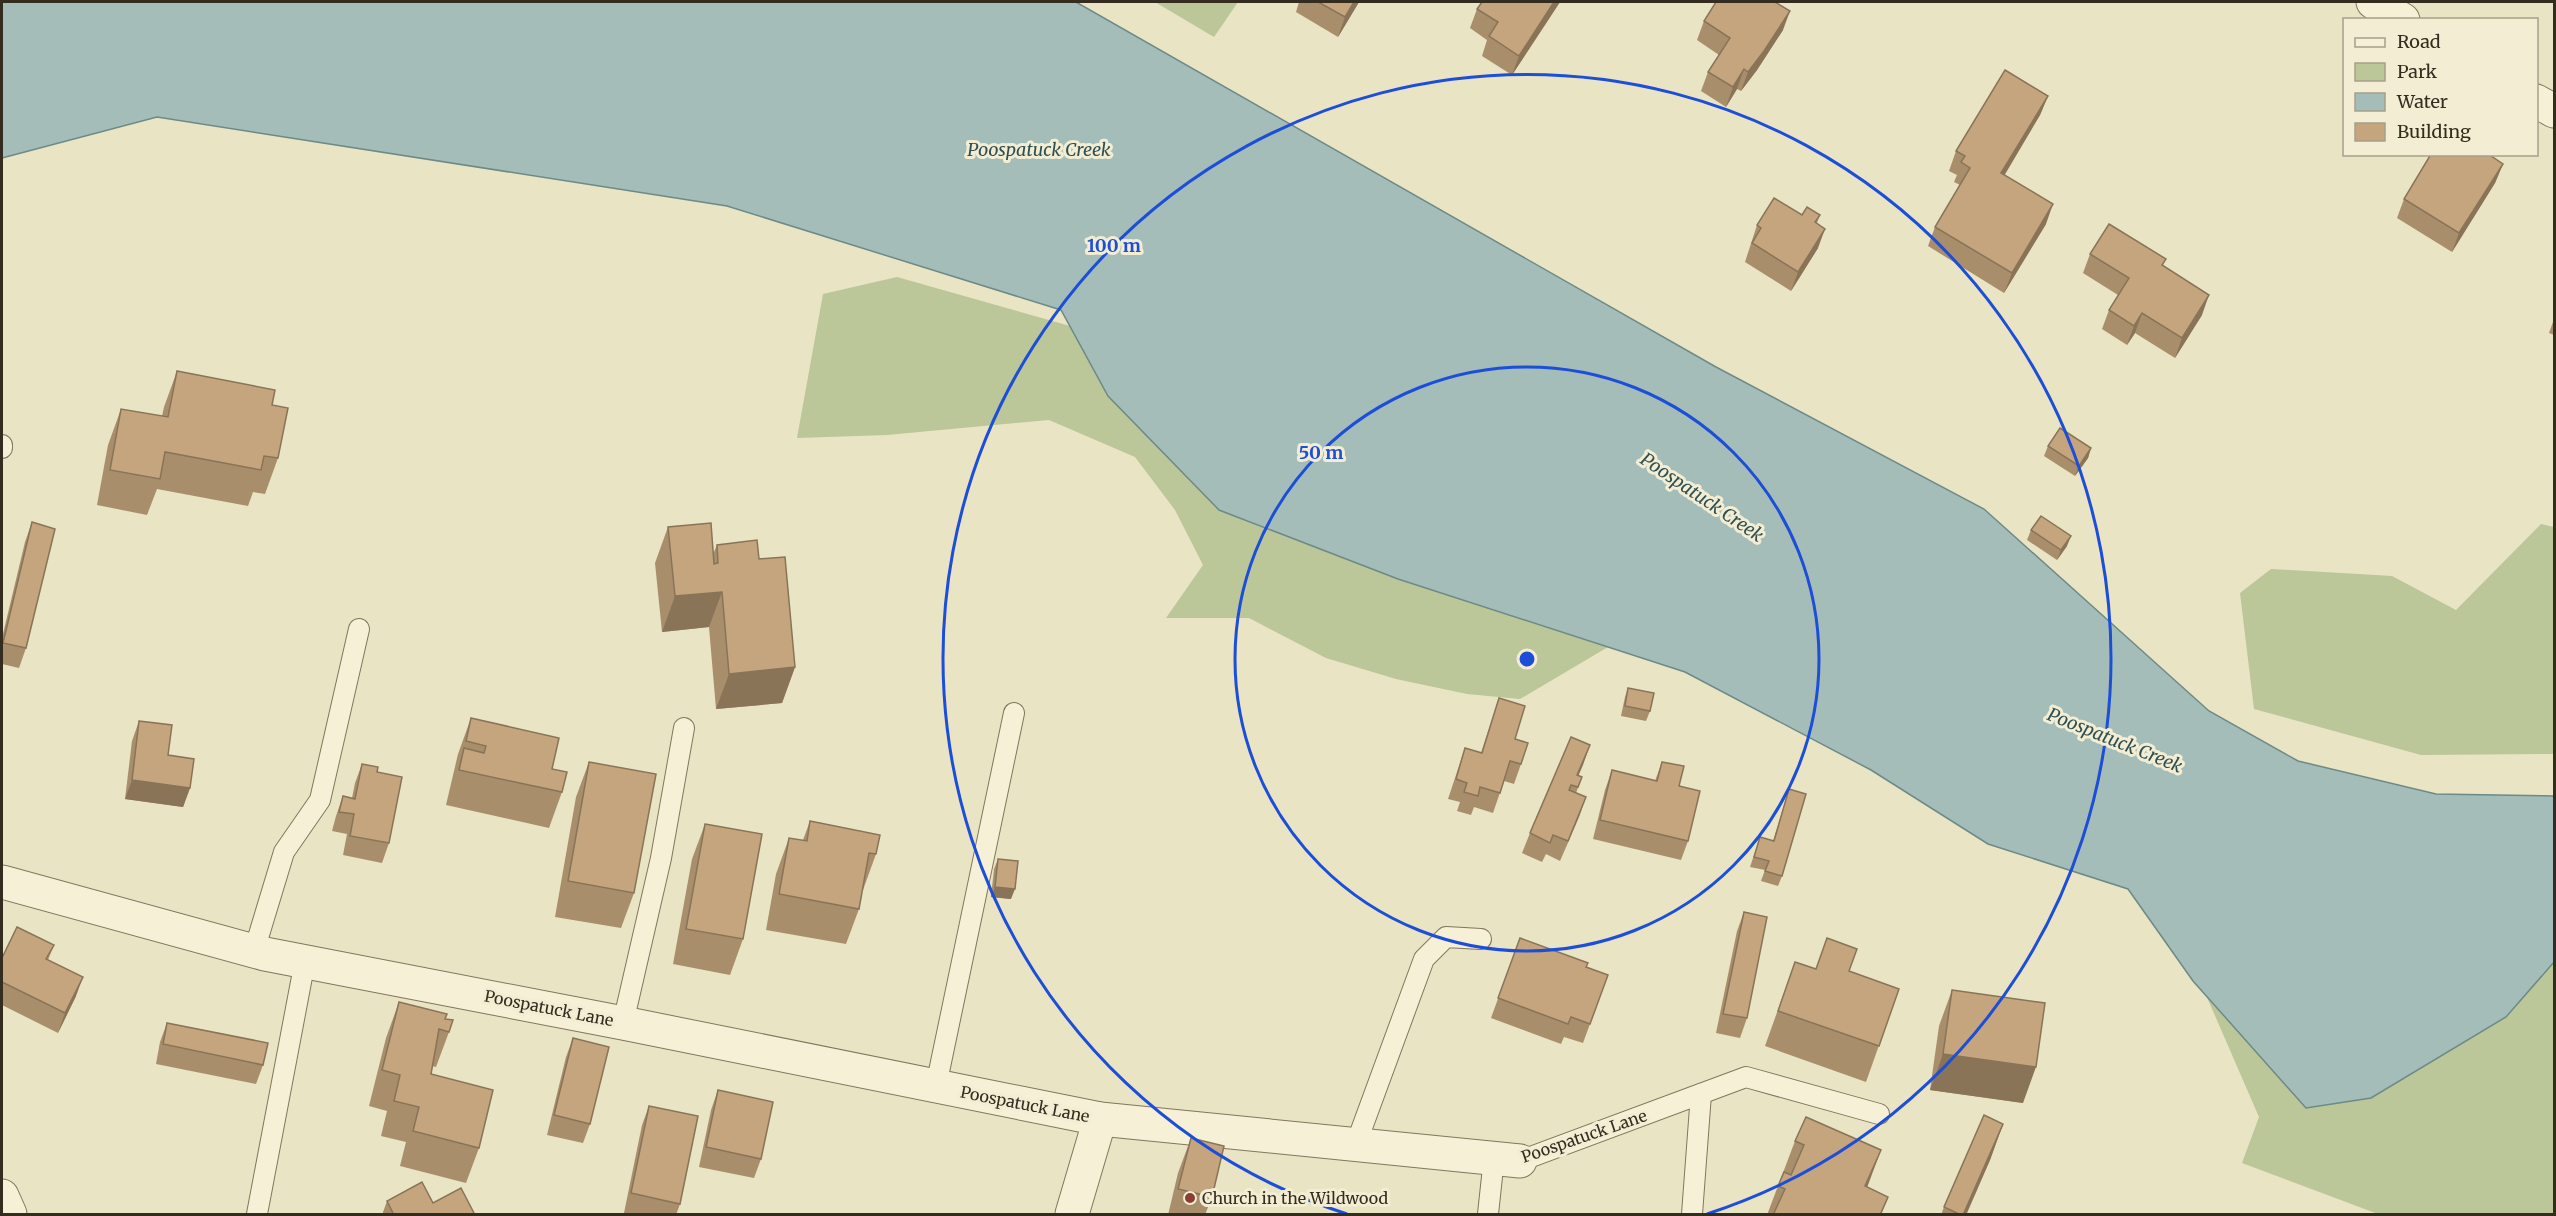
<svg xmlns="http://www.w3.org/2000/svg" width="2556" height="1216" viewBox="0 0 2556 1216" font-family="Merriweather,serif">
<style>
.green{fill:#bbc699}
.water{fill:#a5bdb9;stroke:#6d8a87;stroke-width:1.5}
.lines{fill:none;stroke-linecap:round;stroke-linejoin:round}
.service-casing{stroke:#82765c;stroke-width:22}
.minor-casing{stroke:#82765c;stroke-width:35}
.service{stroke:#f5f0d6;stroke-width:20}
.minor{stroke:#f5f0d6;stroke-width:33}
.wall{fill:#a98e6c}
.shaded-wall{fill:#897458}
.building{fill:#c4a57e;stroke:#897458;stroke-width:1.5}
.ring{fill:none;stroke:#1d4ed8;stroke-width:3}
.poi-dot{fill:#8b3e32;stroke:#f2edd3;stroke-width:2}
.labels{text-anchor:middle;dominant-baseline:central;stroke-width:6;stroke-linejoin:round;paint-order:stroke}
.street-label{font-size:16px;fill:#342c1f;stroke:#f2edd3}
.poi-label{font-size:16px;fill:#342c1f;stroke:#f2edd3;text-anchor:start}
.water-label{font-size:18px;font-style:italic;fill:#2f4f52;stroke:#f2edd3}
.centre{fill:#1d4ed8;stroke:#f2edd3;stroke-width:3}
.ring-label{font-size:18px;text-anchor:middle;font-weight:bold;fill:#1d4ed8;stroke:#f2edd3;stroke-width:6;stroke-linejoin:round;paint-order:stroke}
</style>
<rect width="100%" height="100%" fill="#e9e4c4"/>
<g class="green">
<polygon points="1155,2 1238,2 1214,37"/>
<polygon points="897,277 1070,326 1108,396 1219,510 1398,579 1608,647 1520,699 1467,694 1396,679 1326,658 1249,618 1166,618 1203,565 1175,510 1135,457 1049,420 887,435 797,438 823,294"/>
<polygon points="2541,524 2554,527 2554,754 2421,755 2254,709 2240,593 2271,569 2392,576 2456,610"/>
<polygon points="2554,962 2554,1214 2378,1214 2242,1163 2259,1117 2206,995 2307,1108 2506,1017"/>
</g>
<polygon class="water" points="2,2 1076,2 1716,367 1984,509 2209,711 2298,761 2436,794 2554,796 2554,962 2506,1017 2371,1098 2306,1108 2193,981 2128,889 1988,844 1871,770 1685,672 1398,579 1219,510 1108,396 1061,310 727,206 157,117 2,158"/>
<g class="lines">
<g class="service-casing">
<g id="service">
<polyline points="2,448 2,445"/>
<polyline points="254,951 284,852 320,800 359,629"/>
<polyline points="623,1023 661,858 684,728"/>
<polyline points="936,1086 1014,713"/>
<polyline points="1356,1144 1424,959 1446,937 1481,939"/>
<polyline points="1520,1161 1746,1077 1879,1114"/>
<polyline points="257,1214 305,961"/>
<polyline points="1488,1214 1494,1158"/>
<polyline points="1692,1214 1701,1094"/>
</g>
</g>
<g class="minor-casing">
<g id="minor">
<polyline points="2373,2 2403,20"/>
<polyline points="2536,101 2554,111"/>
<polyline points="2,882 265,954 623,1023 1100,1119 1520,1161"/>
<polyline points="2,1196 10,1214"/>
<polyline points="1072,1214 1100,1119"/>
</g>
</g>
<use href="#service" class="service"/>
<use href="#minor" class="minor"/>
</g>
<g class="wall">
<polygon points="1299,2 1359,2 1338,37 1296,12"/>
<polygon points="1560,2 1512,75 1482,56 1487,40 1470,28 1477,9"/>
<polygon points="1704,21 1783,30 1757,70 1741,91 1737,89 1726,107 1701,91 1708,72 1719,55 1697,40"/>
<polygon points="2048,96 2040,115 2004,175 2046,224 2004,293 1928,246 1935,227 1960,185 1954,182 1957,175 1949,171 1956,151"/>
<polygon points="2503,164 2495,183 2452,252 2397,218 2404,199"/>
<polygon points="1802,215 1820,215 1817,223 1818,248 1791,291 1745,262 1757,225"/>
<polygon points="2090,254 2163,266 2202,315 2175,358 2135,333 2127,345 2102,329 2109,310 2118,295 2083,273"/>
<polygon points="2554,319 2554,335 2549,333"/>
<polygon points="177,371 272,405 278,458 265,494 253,492 248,506 157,489 147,515 97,505 108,445 121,409 162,416 164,407"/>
<polygon points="2048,446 2091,448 2088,458 2075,476 2044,456"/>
<polygon points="32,522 26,648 19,668 2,664 2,638 25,542"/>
<polygon points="668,527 713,554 717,545 759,559 795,667 782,703 716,709 709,627 662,632 655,563"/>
<polygon points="2031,530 2067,546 2057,560 2027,540"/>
<polygon points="1628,688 1650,711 1646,721 1621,716 1625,697"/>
<polygon points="1499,698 1515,739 1521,764 1514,784 1504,781 1493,813 1474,807 1471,815 1457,811 1460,802 1448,799 1465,748 1481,753"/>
<polygon points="471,718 552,769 562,792 549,828 446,805 458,754"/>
<polygon points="139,721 168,755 190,788 183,807 125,799 132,741"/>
<polygon points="1590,745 1578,775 1582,777 1576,793 1586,797 1560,861 1546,854 1542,862 1522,853 1530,833"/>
<polygon points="589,762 634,893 621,928 555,917 576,797"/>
<polygon points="1662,762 1679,786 1688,841 1681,860 1593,839 1605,790 1612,770 1655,781"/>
<polygon points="362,764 377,772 389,843 382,863 343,855 347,834 332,831 336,816 343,796 352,798 355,783"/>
<polygon points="1789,789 1782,876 1778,886 1761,881 1765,870 1750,867 1760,837 1773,841"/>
<polygon points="810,821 876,854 863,890 862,890 859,909 846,944 766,930 776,874 789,838 803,840"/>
<polygon points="705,824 743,939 730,975 673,964 692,859"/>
<polygon points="998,859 1011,899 991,897 994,869"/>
<polygon points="1744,912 1747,1018 1740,1038 1716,1033 1737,931"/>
<polygon points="1520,938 1586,967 1608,975 1583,1043 1564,1037 1561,1044 1491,1018"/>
<polygon points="54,945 48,960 76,996 58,1033 2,1005 2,958"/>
<polygon points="1795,962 1816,969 1849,971 1899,989 1866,1082 1765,1046"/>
<polygon points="1952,990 2023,1103 1930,1090 1939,1026"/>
<polygon points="399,1002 445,1019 449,1032 436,1067 432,1066 431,1074 479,1148 466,1183 400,1166 406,1142 381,1136 387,1111 369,1106 386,1038"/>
<polygon points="167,1023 263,1065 256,1084 156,1064 160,1042"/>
<polygon points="573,1038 590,1124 583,1143 547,1135 566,1057"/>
<polygon points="718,1090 761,1159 754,1178 699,1167 711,1110"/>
<polygon points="649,1106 680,1204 676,1215 631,1215 624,1213 642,1125"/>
<polygon points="1806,1117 1867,1187 1888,1197 1881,1215 1767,1215 1795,1141"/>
<polygon points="2003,1124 1990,1160 1966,1215 1941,1215 1944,1207"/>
<polygon points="1191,1138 1212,1197 1205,1215 1168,1215 1178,1173"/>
<polygon points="387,1201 433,1203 475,1215 382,1215"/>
</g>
<g class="shaded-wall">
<polygon points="1354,2 1359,2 1338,37 1345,17"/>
<polygon points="1554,2 1560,2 1512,75 1519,56"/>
<polygon points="1790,11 1783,30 1757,70 1741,91 1748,72"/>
<polygon points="1744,69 1737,89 1726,107 1733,87"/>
<polygon points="2048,96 2040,115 1994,193 2001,173"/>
<polygon points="2503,164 2495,183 2452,252 2459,233"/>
<polygon points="2053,204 2046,224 2004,293 2012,273"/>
<polygon points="1825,229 1818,248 1791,291 1798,272"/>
<polygon points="2209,295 2202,315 2175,358 2182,338"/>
<polygon points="2142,313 2135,333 2127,345 2134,326"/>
<polygon points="2091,448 2088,458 2075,476 2079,466"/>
<polygon points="2071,536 2067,546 2057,560 2061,550"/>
<polygon points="722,592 709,627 662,632 675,596"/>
<polygon points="795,667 782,703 716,709 729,674"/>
<polygon points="1590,745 1583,765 1574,786 1577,775"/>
<polygon points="132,780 190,788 183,807 125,799"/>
<polygon points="1586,797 1579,817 1560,861 1568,841"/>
<polygon points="995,887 1015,889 1011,899 991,897"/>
<polygon points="83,977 76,996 58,1033 65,1013"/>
<polygon points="1943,1054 2036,1067 2023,1103 1930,1090"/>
<polygon points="2003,1124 1990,1160 1966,1215 1963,1215"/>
<polygon points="1881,1150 1868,1185 1855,1215 1865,1186"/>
</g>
<g class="building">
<polygon points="1318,2 1354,2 1345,17"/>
<polygon points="1482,2 1554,2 1519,56 1489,36 1498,22 1477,9"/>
<polygon points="1716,2 1775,2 1790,11 1764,51 1748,72 1744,69 1733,87 1708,72 1730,38 1704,21"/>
<polygon points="2005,70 2048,96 2001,173 2053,204 2012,273 1935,227 1970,168 1961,162 1965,156 1956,151"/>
<polygon points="2431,154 2488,154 2503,164 2459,233 2404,199"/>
<polygon points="1774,198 1802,215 1807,207 1820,215 1815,222 1825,229 1798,272 1752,243 1761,228 1757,225"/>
<polygon points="2109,224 2166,259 2162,265 2209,295 2182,338 2142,313 2134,326 2109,310 2129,278 2090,254"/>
<polygon points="177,371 275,390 272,405 288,408 278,458 264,456 261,470 165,452 160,479 110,470 121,409 168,417"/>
<polygon points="2060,428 2091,448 2079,466 2048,446"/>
<polygon points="2041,516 2071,536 2061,550 2031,530"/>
<polygon points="32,522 55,529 26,648 3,643"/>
<polygon points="711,523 714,564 718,563 717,545 757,540 759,559 785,557 795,667 729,674 722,592 675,596 668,527"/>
<polygon points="1628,688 1654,693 1650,711 1625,706"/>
<polygon points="1499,698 1525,706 1515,739 1528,743 1521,764 1510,761 1500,793 1480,787 1478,796 1464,792 1467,783 1456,779 1465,748 1482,753"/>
<polygon points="471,718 559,738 552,769 567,772 562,792 459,770 464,748 484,753 486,746 466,741"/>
<polygon points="139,721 172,725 168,755 194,759 190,788 132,780"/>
<polygon points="1571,737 1590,745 1577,775 1582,777 1578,787 1571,785 1569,790 1586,797 1568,841 1553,835 1550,843 1530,833"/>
<polygon points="589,762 656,774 634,893 568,881"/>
<polygon points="1662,762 1684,766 1679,786 1700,791 1688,841 1600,820 1612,770 1657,781"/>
<polygon points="362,764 378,767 377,772 402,777 389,843 350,836 354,814 339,812 343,796 355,799"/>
<polygon points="1789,789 1806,794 1782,876 1765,871 1769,861 1754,857 1760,837 1774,841"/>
<polygon points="810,821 880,835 876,854 869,853 859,909 779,894 789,838 807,841"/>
<polygon points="705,824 762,834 743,939 686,929"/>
<polygon points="998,859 1018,861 1015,889 995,887"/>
<polygon points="1744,912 1767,917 1747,1018 1723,1014"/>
<polygon points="17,927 54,945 46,959 83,977 65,1013 2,982 2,958"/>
<polygon points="1520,938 1588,963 1586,967 1608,975 1590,1024 1571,1017 1568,1024 1498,998"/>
<polygon points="1827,938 1857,949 1849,971 1899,989 1879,1046 1778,1011 1795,962 1816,969"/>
<polygon points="1952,990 2045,1003 2036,1067 1943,1054"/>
<polygon points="399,1002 447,1014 445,1019 453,1020 449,1032 439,1029 431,1074 493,1090 479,1148 413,1131 419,1107 394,1101 400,1075 382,1070"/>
<polygon points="167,1023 268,1043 263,1065 163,1044"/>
<polygon points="573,1038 609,1047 590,1124 554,1115"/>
<polygon points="718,1090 773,1102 761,1159 706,1147"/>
<polygon points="649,1106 698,1116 680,1204 631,1193"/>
<polygon points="1984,1115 2003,1124 1963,1215 1961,1215 1944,1207"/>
<polygon points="1806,1117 1881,1150 1865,1186 1888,1197 1880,1215 1773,1215 1785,1189 1778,1186 1784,1172 1791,1175 1804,1145 1795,1141"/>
<polygon points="1191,1138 1224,1146 1212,1197 1178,1189"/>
<polygon points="422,1182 433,1203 461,1188 475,1215 394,1215 387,1201"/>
</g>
<g class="ring">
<circle cx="1527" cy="659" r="292"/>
<path d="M1347 1214A584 584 0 1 1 1707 1214"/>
</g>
<circle class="poi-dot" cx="1190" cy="1198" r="6"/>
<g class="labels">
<g class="street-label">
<text transform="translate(549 1008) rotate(11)">Poospatuck Lane</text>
<text transform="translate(1025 1104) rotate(11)">Poospatuck Lane</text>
<text transform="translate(1584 1136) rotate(-19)">Poospatuck Lane</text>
</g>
<g class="poi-label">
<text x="1202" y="1198">Church in the Wildwood</text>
</g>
<g class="water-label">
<text x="1039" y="149">Poospatuck Creek</text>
<text transform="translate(1702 497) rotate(34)">Poospatuck Creek</text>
<text transform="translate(2115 740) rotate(22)">Poospatuck Creek</text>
</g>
</g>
<circle cx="1527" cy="659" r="9" class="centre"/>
<g class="ring-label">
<text x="1114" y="252">100 m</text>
<text x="1321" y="459">50 m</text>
</g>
<rect width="2556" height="1216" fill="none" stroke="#342c1f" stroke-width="6"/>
<rect x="2343" y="18" width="195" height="138" fill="#f2edd3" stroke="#a6a08b" stroke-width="1.5"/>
<rect x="2355" y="38" width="30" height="9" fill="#f5f0d6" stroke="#a6a08b" stroke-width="1.5"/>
<text x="2397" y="48" font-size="18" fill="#342c1f">Road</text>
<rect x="2355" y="63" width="30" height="18" fill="#bbc699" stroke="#a6a08b" stroke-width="1.5"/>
<text x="2397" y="78" font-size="18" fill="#342c1f">Park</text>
<rect x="2355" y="93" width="30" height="18" fill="#a5bdb9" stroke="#a6a08b" stroke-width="1.5"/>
<text x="2397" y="108" font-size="18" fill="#342c1f">Water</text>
<rect x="2355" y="123" width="30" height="18" fill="#c4a57e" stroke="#a6a08b" stroke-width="1.5"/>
<text x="2397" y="138" font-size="18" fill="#342c1f">Building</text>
</svg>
